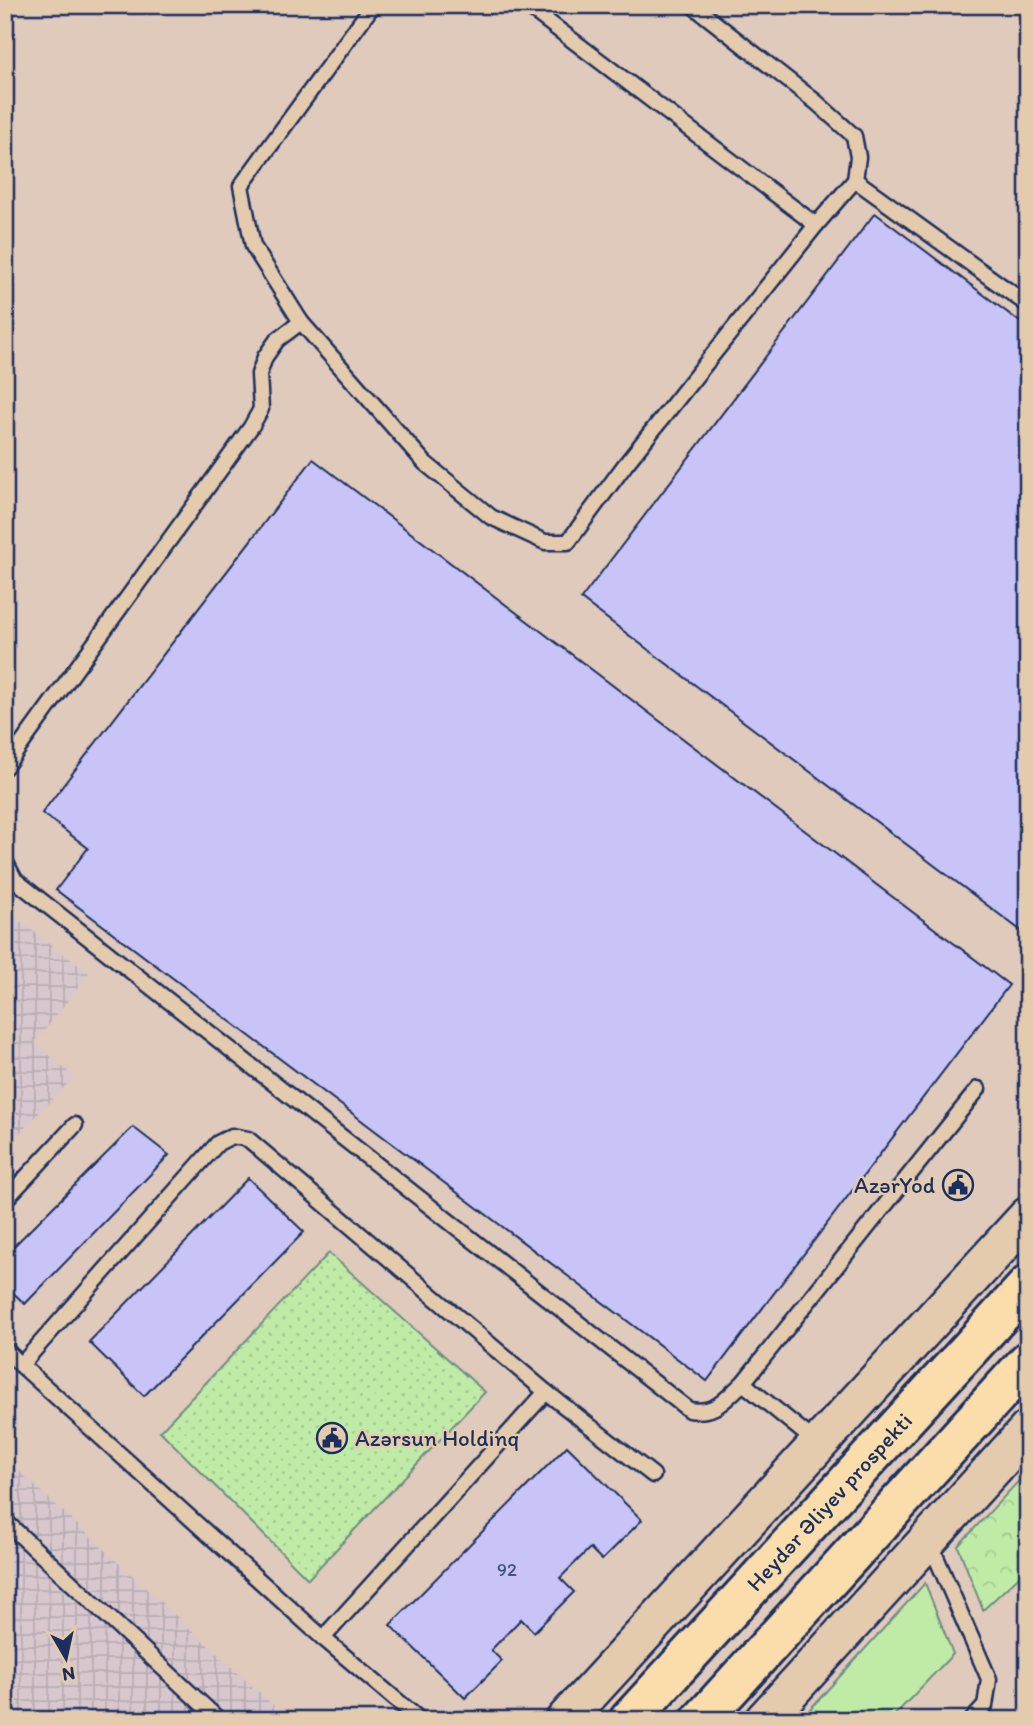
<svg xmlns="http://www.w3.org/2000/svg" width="1033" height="1725" viewBox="0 0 1033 1725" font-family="Itim,sans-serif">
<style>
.industrial{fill:url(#industrial-grid)}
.grass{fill:#c0eba7;stroke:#6e8d82;stroke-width:2}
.forest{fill:url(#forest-crowns);stroke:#6e8d82;stroke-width:2}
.park{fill:url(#park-dots);stroke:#6e8d82;stroke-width:2}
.building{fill:#c8c4f7;stroke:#1b2f5e;stroke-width:2}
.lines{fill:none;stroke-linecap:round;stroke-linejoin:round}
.lane-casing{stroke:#1b2f5e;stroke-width:19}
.secondary-casing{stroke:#1b2f5e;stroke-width:42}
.highway-casing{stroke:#1b2f5e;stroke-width:44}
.lane{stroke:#e5cbad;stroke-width:14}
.secondary{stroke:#e5cbad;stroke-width:37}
.highway{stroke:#faddab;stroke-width:38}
.labels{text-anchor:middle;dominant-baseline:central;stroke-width:5;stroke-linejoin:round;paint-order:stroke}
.number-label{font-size:19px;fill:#465484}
.poi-label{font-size:23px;fill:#1b2f5e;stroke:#e5cbad;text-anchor:end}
.street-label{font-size:23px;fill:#1b2f5e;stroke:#e5cbad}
</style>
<defs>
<pattern id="industrial-grid" width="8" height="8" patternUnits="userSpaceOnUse" patternTransform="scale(1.75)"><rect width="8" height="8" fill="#d8c8ce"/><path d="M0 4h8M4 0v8" fill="none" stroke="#b9acb3"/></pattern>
<pattern id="forest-crowns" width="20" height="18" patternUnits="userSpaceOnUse" patternTransform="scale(1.75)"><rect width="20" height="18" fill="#c0eba7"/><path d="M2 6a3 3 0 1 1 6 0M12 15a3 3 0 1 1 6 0" fill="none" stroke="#a4ca92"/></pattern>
<pattern id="park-dots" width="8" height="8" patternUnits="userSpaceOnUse" patternTransform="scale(1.75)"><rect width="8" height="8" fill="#c0eba7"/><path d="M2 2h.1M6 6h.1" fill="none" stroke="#a4ca92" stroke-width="1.8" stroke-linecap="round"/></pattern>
</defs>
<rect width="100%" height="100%" fill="#dfcabc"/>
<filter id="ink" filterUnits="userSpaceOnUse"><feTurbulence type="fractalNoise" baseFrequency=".0143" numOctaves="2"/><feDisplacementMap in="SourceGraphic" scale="14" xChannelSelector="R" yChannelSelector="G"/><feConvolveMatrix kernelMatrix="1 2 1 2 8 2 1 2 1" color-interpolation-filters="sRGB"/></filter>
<g filter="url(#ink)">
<g class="industrial">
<polygon points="5,910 89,973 35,1043 74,1077 5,1148"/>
<polygon points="5,1458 289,1720 5,1720"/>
</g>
<polygon class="grass" points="925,1583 953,1654 890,1720 800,1720"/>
<polygon class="forest" points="1028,1471 1028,1568 983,1610 958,1546"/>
<polygon class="park" points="329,1253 485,1392 308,1579 160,1431"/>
<g class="building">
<polygon points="875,213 1028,328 1028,936 581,599"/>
<polygon points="313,459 1009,985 707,1381 56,890 88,848 42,813"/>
<polygon points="133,1127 169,1155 25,1304 5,1285 5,1255"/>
<polygon points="248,1178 304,1232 144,1396 89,1342"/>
<polygon points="567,1446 642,1520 602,1560 590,1548 560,1578 574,1592 534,1632 521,1619 491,1650 502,1661 465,1698 390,1625"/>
</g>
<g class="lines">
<g class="lane-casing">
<g id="lane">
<polyline points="526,5 816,225"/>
<polyline points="855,180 1028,305"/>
<polyline points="301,322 253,246 241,186 373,5"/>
<polyline points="5,767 251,427 261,409 259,374 265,357 277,340 301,322 425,463 491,517 545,542 568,542 625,465 816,225 855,180 858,157 854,136 816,102 692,5"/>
<path d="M5,861L15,880L689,1410C717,1414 724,1400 743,1383L817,1443"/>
<polyline points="5,1200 75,1125"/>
<polyline points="5,1349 21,1365"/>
<polyline points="743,1383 978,1089"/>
<polyline points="5,1521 219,1720"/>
<polyline points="930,1543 989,1679 985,1706 972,1720"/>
<polyline points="323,1638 546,1392"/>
<polyline points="420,1720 323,1638 21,1365 218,1143 232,1136 248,1139 546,1392 653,1475"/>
</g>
</g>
<g class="secondary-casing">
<g id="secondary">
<polyline points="565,1720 1028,1216"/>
<polyline points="764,1720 1028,1430"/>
</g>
</g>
<g class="highway-casing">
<g id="highway">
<path id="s1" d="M629,1720L1028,1285"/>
<polyline points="701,1720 1028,1361"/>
</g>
</g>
<use href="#lane" class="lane"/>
<use href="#secondary" class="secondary"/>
<use href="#highway" class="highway"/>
</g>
</g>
<defs>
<g id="civic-ring" transform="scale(1.575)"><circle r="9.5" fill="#e5cbad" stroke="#1b2f5e" stroke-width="1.5"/><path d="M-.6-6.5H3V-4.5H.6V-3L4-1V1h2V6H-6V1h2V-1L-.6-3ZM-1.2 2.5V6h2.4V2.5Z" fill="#1b2f5e"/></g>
</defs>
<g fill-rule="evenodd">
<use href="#civic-ring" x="958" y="1185"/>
<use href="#civic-ring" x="332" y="1438"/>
</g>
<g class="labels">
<g class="number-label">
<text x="507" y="1569">92</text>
</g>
<g class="poi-label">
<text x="935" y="1185">AzərYod</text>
<text x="355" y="1438" text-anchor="start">Azərsun Holdinq</text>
</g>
<g class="street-label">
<text stroke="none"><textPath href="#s1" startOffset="296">Heydər Əliyev prospekti</textPath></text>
</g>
</g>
<rect width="1033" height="1725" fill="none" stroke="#e5cbad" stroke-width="28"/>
<rect x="14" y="14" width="1005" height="1697" fill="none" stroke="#1b2f5e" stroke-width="2.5" filter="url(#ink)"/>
<g transform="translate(66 1658) rotate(171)" stroke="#e5cbad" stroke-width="5" paint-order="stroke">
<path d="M0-5L12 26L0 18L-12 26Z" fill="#1b2f5e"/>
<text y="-10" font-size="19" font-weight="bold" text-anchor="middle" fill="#1b2f5e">N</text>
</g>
</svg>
